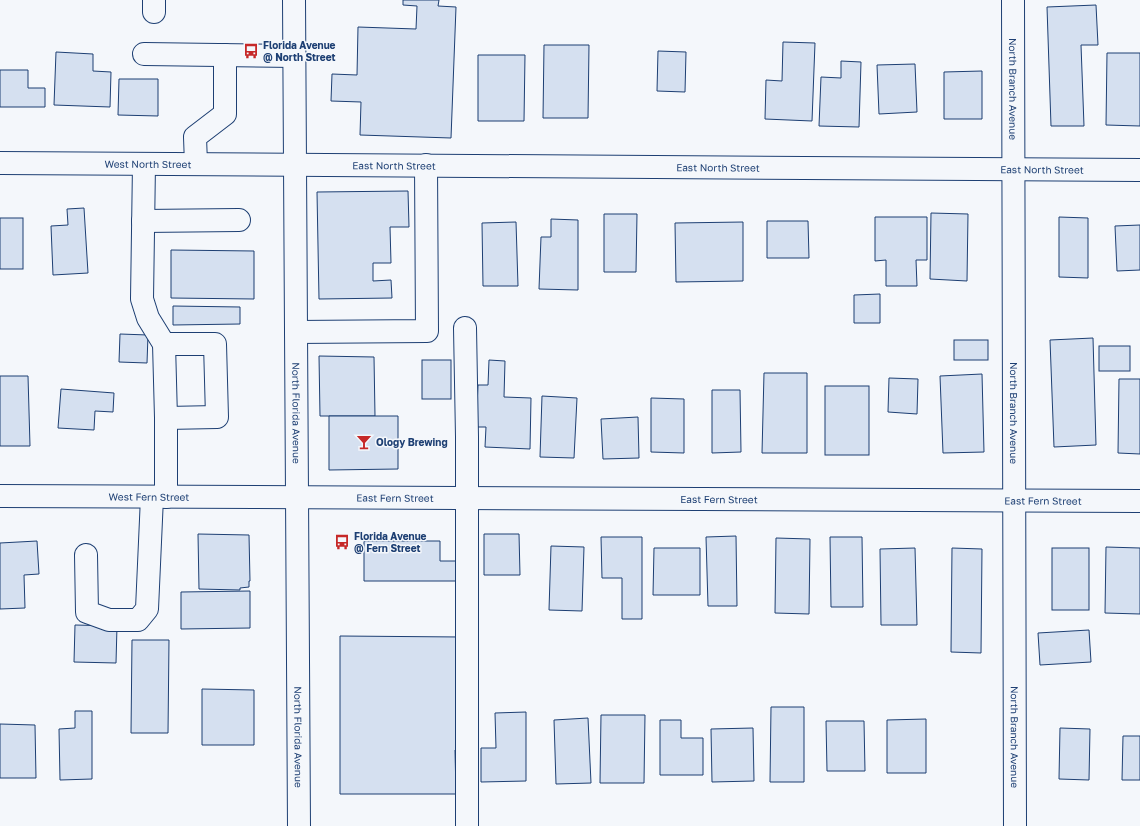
<svg xmlns="http://www.w3.org/2000/svg" width="1140" height="826" viewBox="0 0 1140 826" font-family="'Golos Text',sans-serif">
<style>
.building{fill:#d5e0f0;stroke:#1d3f73}
.lines{fill:none;stroke-linecap:round;stroke-linejoin:round}
.minor-casing{stroke:#1d3f73;stroke-width:24}
.major-casing{stroke:#1d3f73;stroke-width:24}
.minor{stroke:#f4f7fb;stroke-width:22}
.major{stroke:#f4f7fb;stroke-width:22}
.labels{text-anchor:middle;dominant-baseline:central;stroke-width:3;stroke-linejoin:round;paint-order:stroke}
.poi-label{font-size:10px;font-weight:bold;fill:#1d3f73;stroke:#f4f7fb;text-anchor:start}
.street-label{font-size:10px;fill:#1d3f73;stroke:#f4f7fb}
</style>
<rect width="100%" height="100%" fill="#f4f7fb"/>
<g class="building">
<polygon points="403,0 439,0 438,6 456,7 451,138 360,135 361,102 331,101 332,74 357,75 358,27 416,29 417,6 403,5"/>
<polygon points="1096,5 1098,45 1081,45 1084,126 1051,126 1047,7"/>
<polygon points="783,42 815,43 812,121 765,119 766,80 782,81"/>
<polygon points="544,45 589,45 588,118 543,118"/>
<polygon points="658,51 686,52 685,92 657,91"/>
<polygon points="56,52 93,54 93,71 111,72 110,107 54,105"/>
<polygon points="1107,53 1140,53 1140,126 1106,125"/>
<polygon points="478,55 525,55 524,121 478,121"/>
<polygon points="841,61 861,62 859,127 819,126 821,77 841,78"/>
<polygon points="915,64 917,112 879,114 877,65"/>
<polygon points="0,70 28,70 28,88 45,88 45,107 0,107"/>
<polygon points="982,71 982,119 944,119 944,72"/>
<polygon points="119,79 158,79 158,116 118,115"/>
<polygon points="408,191 409,227 390,227 391,263 373,263 373,281 391,280 392,298 319,299 317,192"/>
<polygon points="84,208 88,273 53,275 51,226 68,225 67,209"/>
<polygon points="931,213 968,214 967,281 930,279"/>
<polygon points="604,214 637,214 636,272 604,272"/>
<polygon points="875,217 927,217 927,260 916,260 917,286 886,286 886,260 875,261"/>
<polygon points="1059,217 1088,218 1088,278 1059,277"/>
<rect x="0" y="218" width="23" height="51"/>
<polygon points="551,219 578,220 578,290 539,289 541,237 551,237"/>
<polygon points="767,221 808,221 809,258 767,258"/>
<polygon points="516,222 518,286 483,286 482,223"/>
<polygon points="743,222 743,281 676,282 675,223"/>
<polygon points="1140,225 1140,270 1117,271 1115,226"/>
<polygon points="171,250 254,251 254,299 171,298"/>
<polygon points="880,294 880,323 854,323 854,295"/>
<polygon points="173,306 240,307 240,324 173,325"/>
<polygon points="120,334 148,335 147,363 119,362"/>
<polygon points="1093,338 1096,445 1054,447 1050,340"/>
<rect x="954" y="340" width="34" height="20"/>
<rect x="1099" y="346" width="31" height="25"/>
<polygon points="319,356 374,357 375,416 320,416"/>
<rect x="422" y="360" width="29" height="39"/>
<polygon points="489,360 505,361 504,397 531,398 530,449 485,447 486,427 476,427 478,385 488,385"/>
<polygon points="764,373 807,373 807,453 762,453"/>
<polygon points="982,374 984,452 943,453 940,376"/>
<polygon points="0,376 28,376 30,446 0,446"/>
<polygon points="889,378 918,379 917,414 888,412"/>
<polygon points="1119,379 1140,379 1140,454 1118,453"/>
<rect x="825" y="386" width="44" height="69"/>
<polygon points="61,389 114,393 113,412 95,411 94,430 58,428"/>
<polygon points="712,390 740,390 741,452 712,453"/>
<polygon points="542,396 577,398 574,458 540,457"/>
<polygon points="651,398 684,399 684,453 651,452"/>
<polygon points="329,416 398,416 398,469 329,470"/>
<polygon points="638,417 639,458 603,459 601,419"/>
<polygon points="198,534 249,535 250,581 249,581 249,587 240,588 240,590 199,589"/>
<polygon points="484,534 519,534 520,575 484,575"/>
<polygon points="736,536 737,606 708,606 706,537"/>
<polygon points="601,537 642,537 642,619 622,619 622,578 602,578"/>
<polygon points="830,537 862,537 863,607 831,607"/>
<polygon points="776,538 810,539 809,614 775,613"/>
<polygon points="37,541 39,574 24,575 25,608 0,609 0,543"/>
<polygon points="364,541 440,541 440,561 459,561 459,581 364,581"/>
<polygon points="551,546 584,547 582,611 549,610"/>
<polygon points="1106,547 1140,548 1140,614 1105,613"/>
<polygon points="654,548 700,548 700,595 653,595"/>
<polygon points="915,548 917,625 881,625 880,549"/>
<polygon points="952,548 982,549 981,653 951,652"/>
<rect x="1052" y="548" width="37" height="62"/>
<polygon points="250,591 250,628 181,629 181,592"/>
<polygon points="75,625 117,626 116,663 74,662"/>
<polygon points="1089,630 1091,662 1040,665 1038,633"/>
<polygon points="340,636 461,637 463,750 455,750 456,794 340,794"/>
<polygon points="132,640 169,640 168,733 131,733"/>
<polygon points="202,689 254,690 254,745 202,745"/>
<polygon points="771,707 804,707 804,782 770,782"/>
<polygon points="75,711 92,711 92,779 60,780 59,729 75,728"/>
<polygon points="526,712 526,781 481,782 481,748 496,748 495,713"/>
<polygon points="601,715 645,715 644,783 600,783"/>
<polygon points="588,718 591,783 556,784 554,720"/>
<polygon points="926,719 926,773 887,773 887,720"/>
<polygon points="660,720 681,720 681,738 703,738 703,775 660,775"/>
<polygon points="826,721 864,721 865,771 827,771"/>
<polygon points="0,724 35,725 36,778 0,778"/>
<polygon points="753,728 754,781 712,782 711,729"/>
<polygon points="1060,728 1090,729 1089,780 1059,779"/>
<polygon points="1123,736 1140,736 1140,780 1122,780"/>
</g>
<g class="lines">
<g class="minor-casing">
<g id="minor">
<polyline points="154,0 154,12"/>
<path id="s1" d="M1013,0L1015,826"/>
<polyline points="144,54 295,56"/>
<path id="s2" d="M0,163L1140,170"/>
<polyline points="144,164 142,299 148,318 164,344 166,418 166,497"/>
<polyline points="196,164 195,137 225,114 225,55"/>
<polyline points="143,221 239,220"/>
<polyline points="465,328 467,437 467,826"/>
<polyline points="296,332 427,331 426,165"/>
<polyline points="164,344 215,344 217,417 166,418"/>
<path id="s3" d="M0,496L1140,501"/>
<polyline points="86,555 87,612 109,620 138,620 147,609 152,497"/>
</g>
</g>
<g class="major-casing">
<g id="major">
<path id="s4" d="M294,0L299,826"/>
</g>
</g>
<use href="#minor" class="minor"/>
<use href="#major" class="major"/>
</g>
<defs>
<g id="bus-bare" transform="scale(1.2)"><path d="M-5-6H5V4H4V6H2V4H-2V6H-4V4H-5ZM-3.5-4V0h7V-4ZM-3.5 1.2v1.5H-2V1.2ZM2 1.2v1.5H3.5V1.2Z" fill="#c62828" stroke="#f4f7fb" stroke-width="2.5" paint-order="stroke"/></g>
<g id="bar-bare" transform="scale(1.2)"><path d="M-6-5H6L.8 .8V4.5H3.5V6h-7V4.5H-.8V.8Z" fill="#c62828" stroke="#f4f7fb" stroke-width="2.5" paint-order="stroke"/></g>
</defs>
<g fill-rule="evenodd">
<use href="#bus-bare" x="251" y="51"/>
<use href="#bar-bare" x="364" y="442"/>
<use href="#bus-bare" x="342" y="542"/>
</g>
<g class="labels">
<g class="poi-label">
<text x="263" y="45">Florida Avenue<tspan x="263" dy="12">@ North Street</tspan></text>
<text x="376" y="442">Ology Brewing</text>
<text x="354" y="536">Florida Avenue<tspan x="354" dy="12">@ Fern Street</tspan></text>
</g>
<g class="street-label">
<text stroke="none"><textPath href="#s1" startOffset="89">North Branch Avenue</textPath></text>
<text stroke="none"><textPath href="#s2" startOffset="148">West North Street</textPath></text>
<text stroke="none"><textPath href="#s2" startOffset="394">East North Street</textPath></text>
<text stroke="none"><textPath href="#s2" startOffset="718">East North Street</textPath></text>
<text stroke="none"><textPath href="#s2" startOffset="1042">East North Street</textPath></text>
<text stroke="none"><textPath href="#s4" startOffset="413">North Florida Avenue</textPath></text>
<text stroke="none"><textPath href="#s1" startOffset="413">North Branch Avenue</textPath></text>
<text stroke="none"><textPath href="#s3" startOffset="149">West Fern Street</textPath></text>
<text stroke="none"><textPath href="#s3" startOffset="395">East Fern Street</textPath></text>
<text stroke="none"><textPath href="#s3" startOffset="719">East Fern Street</textPath></text>
<text stroke="none"><textPath href="#s3" startOffset="1043">East Fern Street</textPath></text>
<text stroke="none"><textPath href="#s4" startOffset="737">North Florida Avenue</textPath></text>
<text stroke="none"><textPath href="#s1" startOffset="737">North Branch Avenue</textPath></text>
</g>
</g>
</svg>
